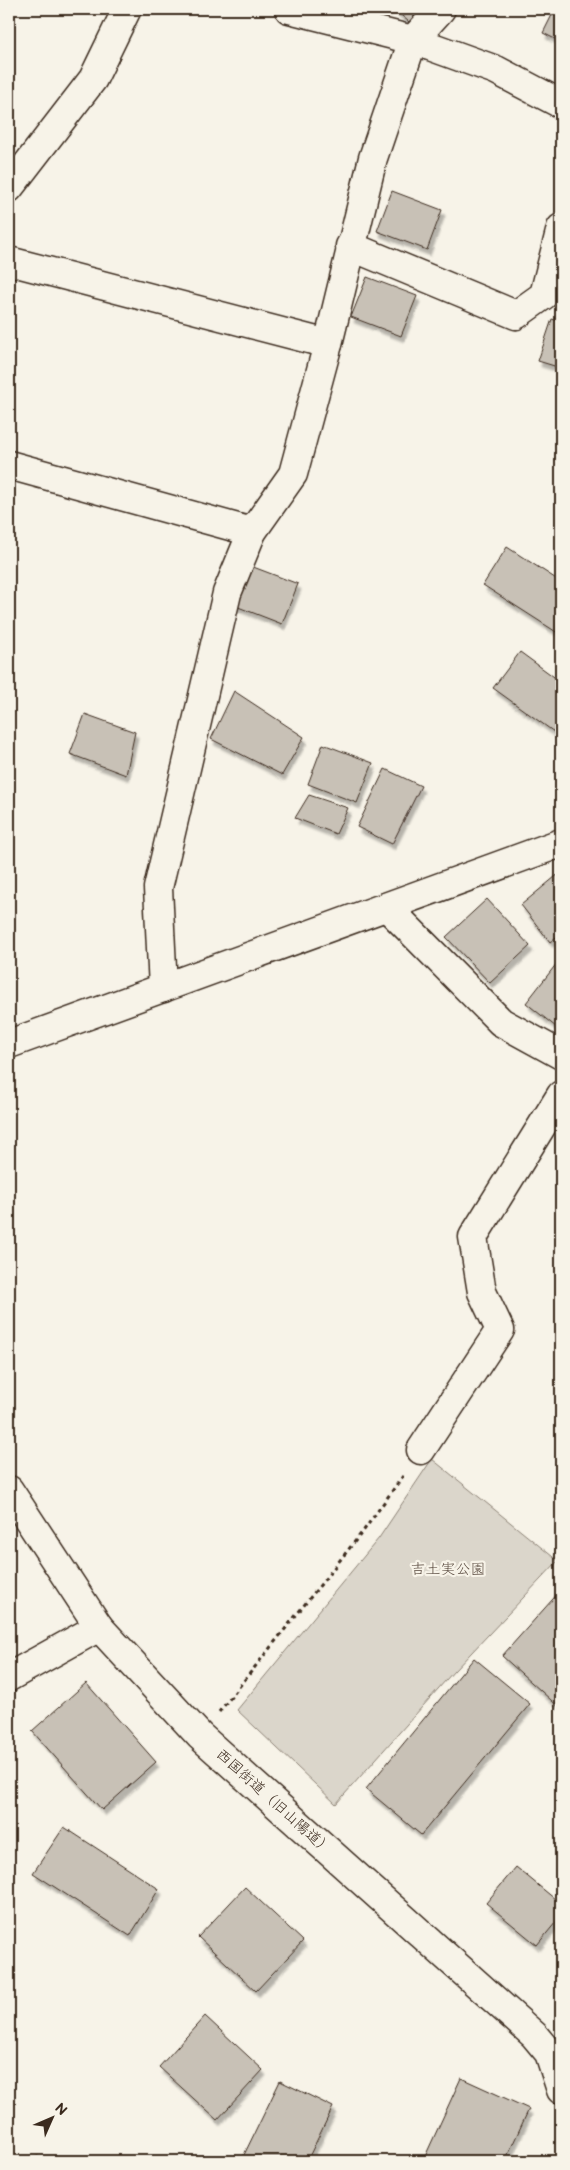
<svg xmlns="http://www.w3.org/2000/svg" width="570" height="2170" viewBox="0 0 570 2170" font-family="'Balsamiq Sans','Klee One',sans-serif">
<style>
.green{fill:#dbd6cb;stroke:#8b8074}
.building{fill:#c8c1b6;stroke:#3b2a1e;filter:url(#shadow)}
.lines{fill:none;stroke-linecap:round;stroke-linejoin:round}
.minor-casing{stroke:#3b2a1e;stroke-width:31}
.tertiary-casing{stroke:#3b2a1e;stroke-width:31}
.path{stroke:#3b2a1e;stroke-width:3;stroke-dasharray:4 4;stroke-linecap:butt}
.minor{stroke:#f7f3e8;stroke-width:28}
.tertiary{stroke:#f7f3e8;stroke-width:28}
.labels{text-anchor:middle;dominant-baseline:central;stroke-width:4.5;stroke-linejoin:round;paint-order:stroke}
.park-label{font-size:15px;fill:#5b4c41;stroke:#f7f3e8}
.street-label{font-size:15px;fill:#3b2a1e;stroke:#f7f3e8}
</style>
<defs>
<filter id="shadow"><feDropShadow dx="3" dy="5.5" stdDeviation="1" flood-color="#0004"/></filter>
</defs>
<rect width="100%" height="100%" fill="#f7f3e8"/>
<filter id="ink" filterUnits="userSpaceOnUse"><feTurbulence type="fractalNoise" baseFrequency=".02" numOctaves="2"/><feDisplacementMap in="SourceGraphic" scale="10" xChannelSelector="R" yChannelSelector="G"/><feConvolveMatrix kernelMatrix="1 2 1 2 8 2 1 2 1" color-interpolation-filters="sRGB"/></filter>
<g filter="url(#ink)">
<polygon class="green" points="432,1459 558,1561 454,1671 336,1804 237,1710 379,1538"/>
<g class="building">
<polygon points="394,9 420,9 409,22"/>
<polygon points="555,9 561,9 561,42 543,33"/>
<polygon points="392,191 442,210 427,250 377,231"/>
<polygon points="367,277 417,296 401,336 351,317"/>
<polygon points="552,319 561,322 561,368 538,361"/>
<polygon points="507,547 561,582 561,635 483,585"/>
<polygon points="248,565 298,584 282,624 233,605"/>
<polygon points="520,652 561,682 561,737 493,688"/>
<polygon points="234,691 304,737 282,775 211,739"/>
<polygon points="85,714 135,732 126,775 70,754"/>
<polygon points="323,744 373,763 357,803 308,784"/>
<polygon points="385,769 421,786 392,844 357,827"/>
<polygon points="309,795 348,808 336,834 295,818"/>
<polygon points="561,872 561,933 550,942 521,905"/>
<polygon points="487,899 530,946 490,983 446,937"/>
<polygon points="561,958 561,1031 526,1003"/>
<polygon points="561,1590 561,1709 502,1656"/>
<polygon points="474,1658 530,1704 421,1835 366,1789"/>
<polygon points="86,1683 156,1762 102,1810 32,1731"/>
<polygon points="64,1827 159,1889 130,1936 33,1873"/>
<polygon points="516,1867 561,1904 561,1916 537,1945 486,1903"/>
<polygon points="245,1887 303,1941 256,1991 198,1937"/>
<polygon points="205,2016 263,2070 217,2120 159,2067"/>
<polygon points="461,2078 529,2109 505,2161 423,2161"/>
<polygon points="280,2081 333,2107 307,2161 241,2161"/>
<polygon points="38,2156 42,2161 26,2161"/>
</g>
<g class="lines">
<g class="minor-casing">
<g id="minor">
<polyline points="289,9 413,40 496,70 561,104"/>
<polyline points="9,188 93,79 127,9"/>
<polyline points="350,246 516,315 544,295 561,228"/>
<polyline points="9,261 328,344"/>
<polyline points="9,465 252,532"/>
<polyline points="387,907 501,1022 561,1055"/>
<polyline points="163,988 158,888 227,593 252,532 293,474 328,344 373,158 413,40 441,9"/>
<polyline points="421,1450 500,1330 482,1292 473,1237 561,1095"/>
</g>
</g>
<g class="tertiary-casing">
<g id="tertiary">
<polyline points="9,1044 561,843"/>
<polyline points="9,1490 99,1627 200,1736 534,2035 549,2053 561,2090"/>
<polyline points="9,1677 99,1627"/>
</g>
</g>
<polyline class="path" points="219,1712 364,1530 403,1476"/>
<use href="#minor" class="minor"/>
<use href="#tertiary" class="tertiary"/>
</g>
</g>
<g class="labels">
<g class="park-label">
<text x="448" y="1569">吉土実公園</text>
</g>
<g class="street-label">
<text transform="translate(274 1802) rotate(42)">西国街道（旧山陽道）</text>
</g>
</g>
<rect width="570" height="2170" fill="none" stroke="#f7f3e8" stroke-width="30"/>
<rect x="15" y="15" width="540" height="2140" fill="none" stroke="#3b2a1e" stroke-width="2" filter="url(#ink)"/>
<g transform="translate(52 2118) rotate(45)" stroke="#f7f3e8" stroke-width="4" paint-order="stroke">
<path d="M0-4L9 19L0 12L-9 19Z" fill="#3b2a1e"/>
<text y="-8" font-size="14" font-weight="bold" text-anchor="middle" fill="#3b2a1e">N</text>
</g>
</svg>
